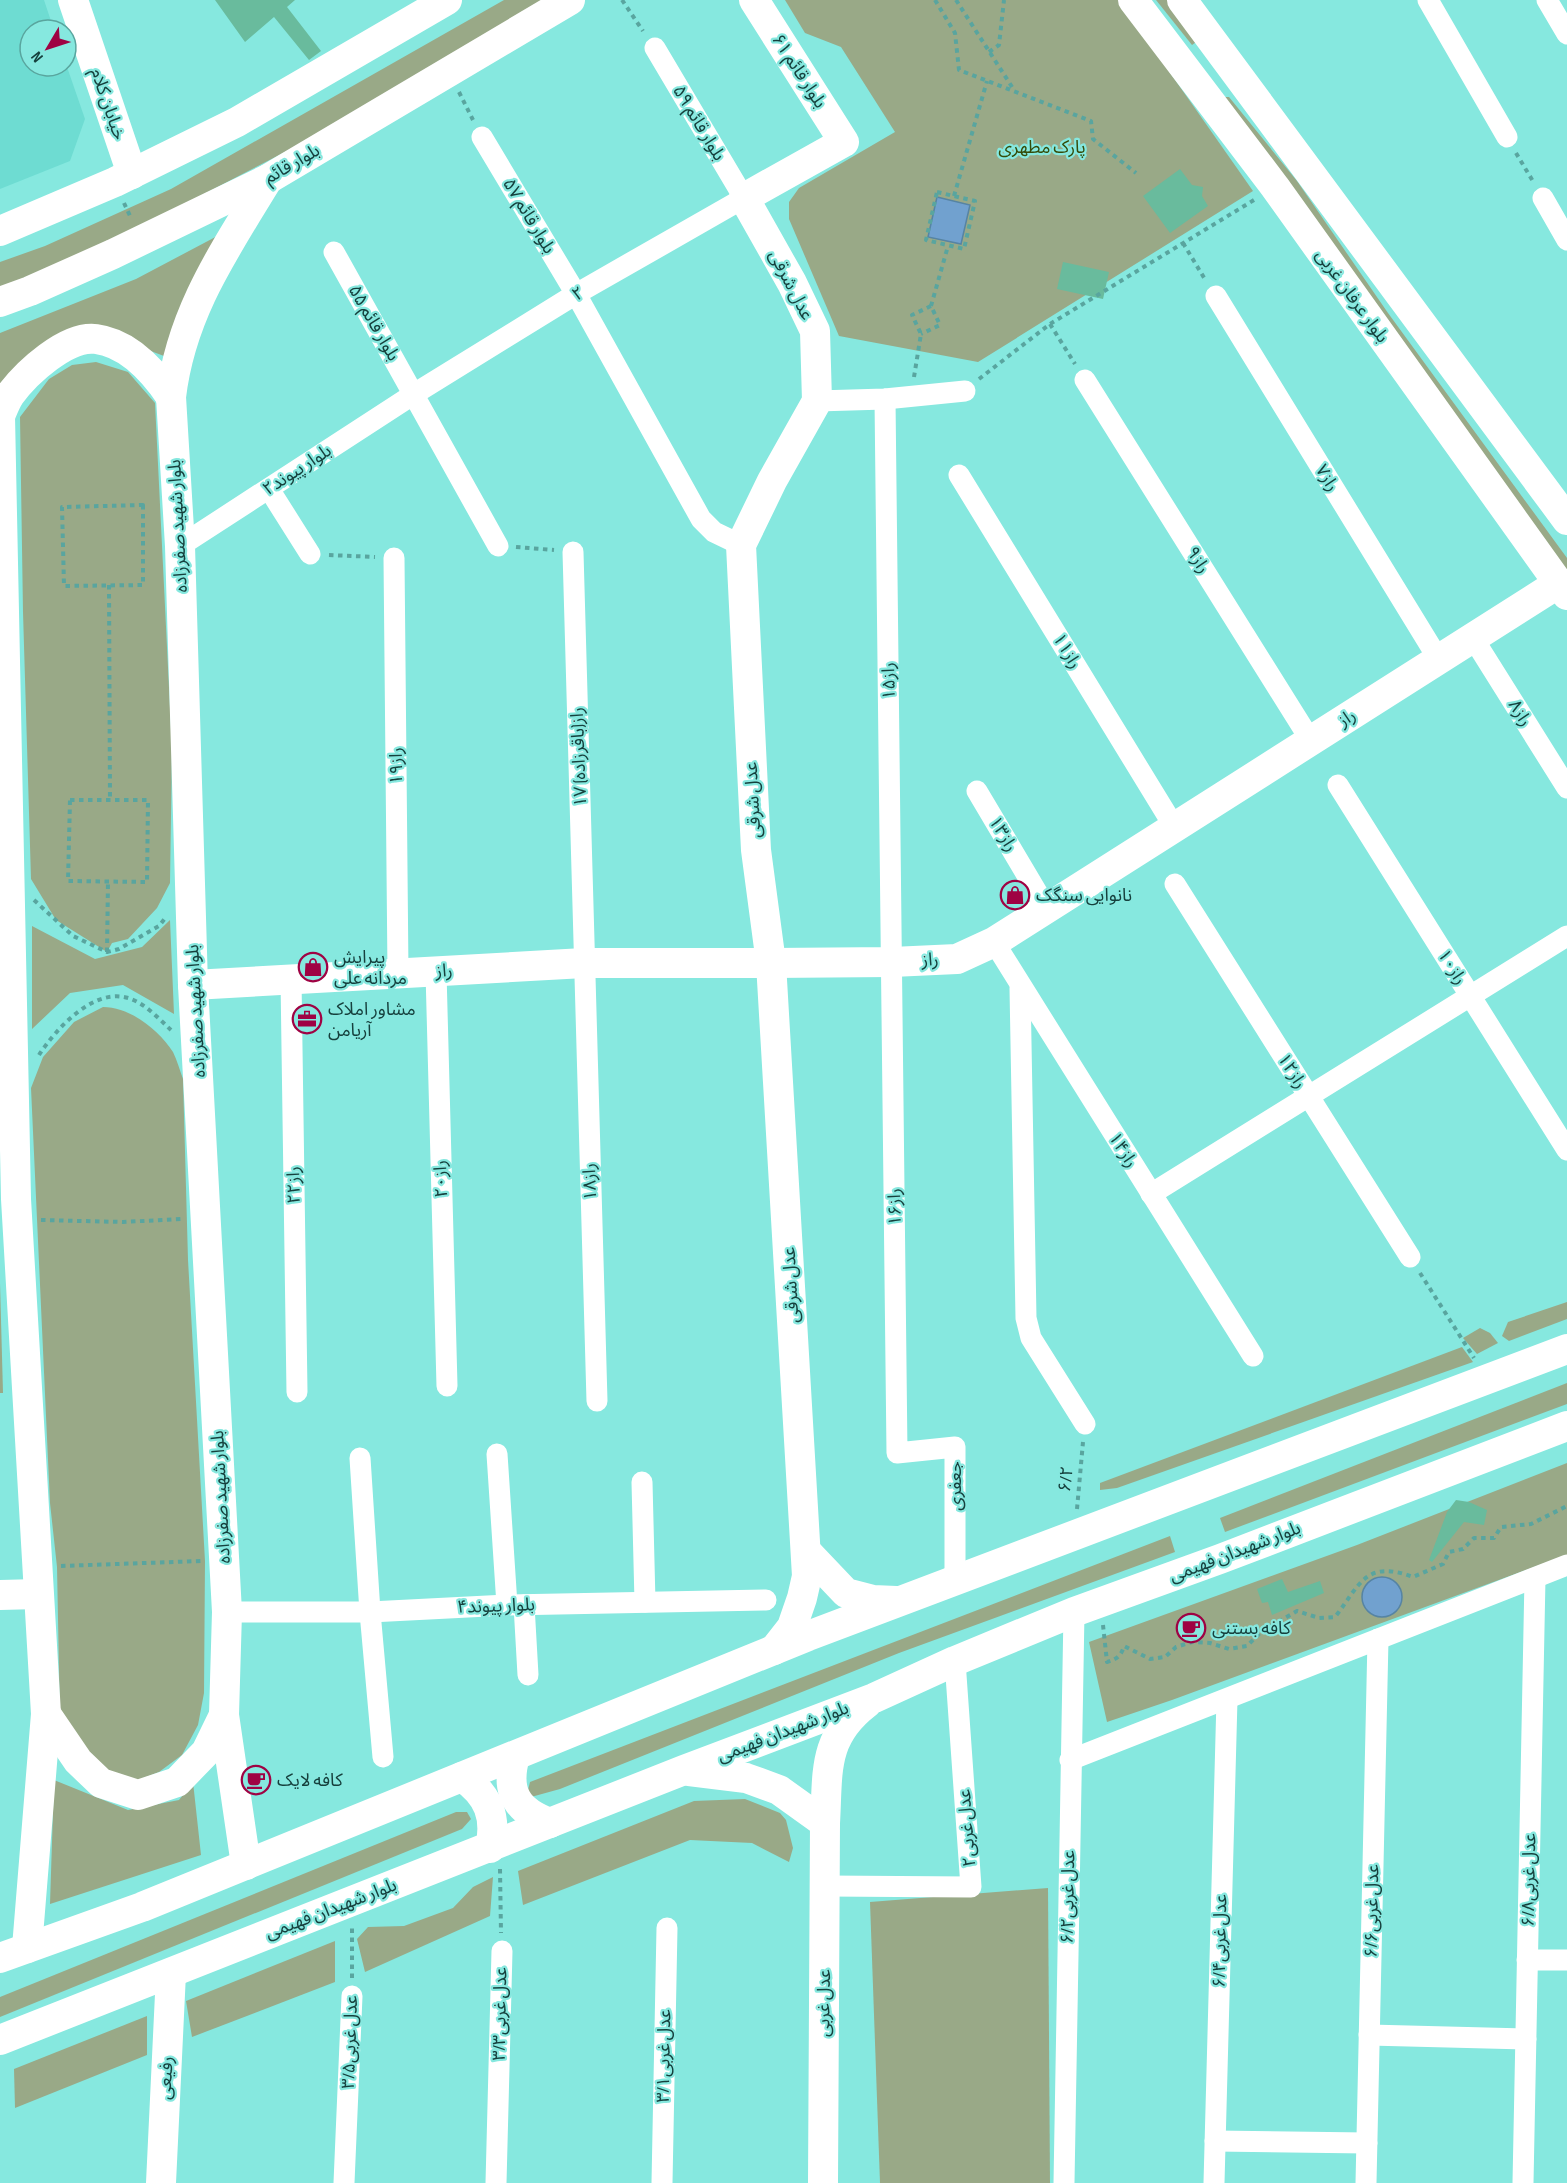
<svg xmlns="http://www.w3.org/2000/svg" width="1567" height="2183" viewBox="0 0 1567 2183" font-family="'Sofia Sans Condensed','Noto Sans Arabic',sans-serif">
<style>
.built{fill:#6edcd2}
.green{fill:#99a987}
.water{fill:#71a1cf;stroke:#5684a3;stroke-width:1.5}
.building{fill:#69bb9d}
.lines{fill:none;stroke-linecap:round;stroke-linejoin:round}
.path{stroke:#59a59f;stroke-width:4;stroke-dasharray:4.5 4.5;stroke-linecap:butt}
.street{stroke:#fff;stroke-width:21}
.secondary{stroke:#fff;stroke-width:30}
.labels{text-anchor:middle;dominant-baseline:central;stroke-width:4.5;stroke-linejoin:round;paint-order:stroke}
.street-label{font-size:18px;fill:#16403d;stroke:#86e8df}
.park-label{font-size:18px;fill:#344b09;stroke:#86e8df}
.poi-label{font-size:18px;fill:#16403d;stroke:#86e8df;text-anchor:start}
</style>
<rect width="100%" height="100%" fill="#86e8df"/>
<polygon class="built" points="0,0 44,0 54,30 30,30 30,66 66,66 66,64 85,119 70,161 0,189"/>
<g class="green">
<polygon points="504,0 546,0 316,136 123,236 0,288 0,262 45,246 171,189"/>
<polygon points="785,0 1119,0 1253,191 978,362 839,336 789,219 789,202 799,188 895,132 841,47 805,33"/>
<polygon points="1156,0 1170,0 1199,40 1192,45"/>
<polygon points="1217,97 1229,97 1297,181 1388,313 1567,558 1567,581"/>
<polygon points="223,233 164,356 100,332 0,392 0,333 136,279"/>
<polygon points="96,362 128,372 155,403 172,749 170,883 157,908 128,939 112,943 107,952 56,920 31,879 23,612 20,417 49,379 72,365"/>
<polygon points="170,920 174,1014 123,985 70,993 32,1029 32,926 95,959 142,947"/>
<path d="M103,1007C130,1007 159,1030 173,1052C177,1060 180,1071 183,1079L188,1260L205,1561L204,1693L198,1725L182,1755L159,1772L136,1781L96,1767L60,1722L57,1567L50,1503L31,1088L43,1057L74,1022Z"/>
<polygon points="0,1283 3,1393 0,1393"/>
<polygon points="1567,1302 1567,1319 1509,1341 1502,1336 1508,1322"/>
<polygon points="1480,1328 1490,1333 1498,1343 1477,1354 1463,1338"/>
<polygon points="1462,1347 1473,1362 1117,1488 1100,1490 1100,1483"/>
<polygon points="1567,1383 1567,1404 1225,1532 1220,1518"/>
<polygon points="1567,1463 1567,1555 1172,1700 1107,1722 1089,1642 1357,1545"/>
<polygon points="1170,1536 1175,1552 899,1653 560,1789 531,1797 528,1790 530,1782"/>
<polygon points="54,1780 128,1810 179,1800 193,1782 201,1855 50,1904"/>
<polygon points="745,1799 780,1813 786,1820 793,1848 789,1862 752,1843 690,1840 523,1905 518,1871 694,1801"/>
<polygon points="456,1812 467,1812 471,1819 462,1829 0,2017 0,1997"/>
<polygon points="493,1877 490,1916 365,1972 357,1939 368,1927 404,1926 453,1908 473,1887"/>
<polygon points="1048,1888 1050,2183 880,2183 870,1902"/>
<polygon points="335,1941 335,1982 192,2037 186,2001"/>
<polygon points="147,2016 147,2055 15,2108 14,2069"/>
</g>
<g class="water">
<polygon points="937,197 970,205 961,244 928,237"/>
<circle cx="1382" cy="1597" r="20"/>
</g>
<g class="building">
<polygon points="215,0 295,0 287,7 321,51 309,60 274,17 245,42"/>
<polygon points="1180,169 1192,185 1203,187 1202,196 1208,206 1170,233 1143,196"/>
<polygon points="1063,262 1109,272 1103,299 1057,289"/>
<polygon points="1456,1500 1469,1502 1487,1510 1484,1525 1464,1522 1432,1562 1429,1560 1447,1512"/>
<polygon points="1282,1579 1288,1592 1320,1581 1324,1593 1272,1615 1268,1602 1262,1603 1257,1589"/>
</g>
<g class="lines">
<g class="path">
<polyline points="622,0 643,31"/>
<polyline points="935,0 955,33 959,70 1091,121 1093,139 1136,173"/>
<polyline points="956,0 1014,90"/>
<polyline points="989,52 999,45 1004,0"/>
<polyline points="459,92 473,120"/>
<polyline points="1516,153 1534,183"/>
<polygon points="937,192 975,201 964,249 926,240"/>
<polyline points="954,196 987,81"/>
<polyline points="124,203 131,218"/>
<polyline points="1183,243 1206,281"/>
<polyline points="931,306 948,246"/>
<polyline points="1050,324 1075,364"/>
<polyline points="914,377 921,334 912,315 931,306 940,325 921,334"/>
<polyline points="979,379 1050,324 1254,200"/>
<polygon points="143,505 143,585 64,586 62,507"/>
<polyline points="516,547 554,550"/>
<polyline points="329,555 375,557"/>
<polyline points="109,585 110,800"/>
<polygon points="70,800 148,800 147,882 68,881"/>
<polyline points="34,900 73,936 107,952 119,949 159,926 166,917"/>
<polyline points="107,952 108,881"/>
<path d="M39,1055C56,1029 95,985 131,999C147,1005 159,1019 171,1030"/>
<polyline points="41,1220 123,1222 181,1219"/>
<polyline points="1420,1273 1474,1358"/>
<polyline points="1077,1509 1083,1442"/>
<polyline points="61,1566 201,1561"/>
<path d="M1103,1625L1107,1662C1117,1659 1121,1656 1124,1646L1150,1659L1165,1657L1176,1647L1192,1642L1210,1643L1229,1649L1247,1646L1262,1631L1297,1611L1319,1618L1335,1617C1360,1585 1365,1559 1413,1577L1443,1564L1449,1552L1463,1549L1474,1538H1494L1501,1527L1531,1524L1567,1506"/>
<polyline points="500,1869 501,1933"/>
<polyline points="352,1978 352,1928"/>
</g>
<g class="street">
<polyline points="1428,0 1507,137"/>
<polyline points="1547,0 1567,34"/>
<polyline points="482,137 576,294 701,519 714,532 741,545"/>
<polyline points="1543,198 1567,240"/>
<polyline points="334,252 498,546"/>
<polyline points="1216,296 1439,660"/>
<polyline points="1085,380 1311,741"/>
<polyline points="885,399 897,1453 955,1447 955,1581"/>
<polyline points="817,401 885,399 965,391"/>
<polyline points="959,475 1175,828"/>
<polyline points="269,489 310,554"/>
<polyline points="180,546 414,394 576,294 744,198 655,48"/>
<polyline points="573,552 597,1401"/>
<polyline points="394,558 398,973"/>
<polyline points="1473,638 1567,788"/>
<polyline points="1338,785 1567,1150"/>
<polyline points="977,791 1047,909"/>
<polyline points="1175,884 1410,1257"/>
<polyline points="994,942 1253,1356"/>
<polyline points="436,972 447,1386"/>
<polyline points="291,979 297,1392"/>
<polyline points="1020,988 1026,1318 1031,1338 1085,1424"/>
<polyline points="1151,1194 1567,936"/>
<polyline points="497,1454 507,1605"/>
<polyline points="360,1458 370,1612 383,1757"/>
<polyline points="642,1482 645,1602"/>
<polyline points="524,1605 528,1675"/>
<polyline points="227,1612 370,1612 507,1605 766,1600"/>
<polyline points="1070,1760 1567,1565"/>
<polyline points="826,1886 971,1887 955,1661"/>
<polyline points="1527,1960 1567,1960"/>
<polyline points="1369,2035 1526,2039"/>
<polyline points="1215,2141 1367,2143"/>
<polyline points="344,2183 352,1996"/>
<polyline points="496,2183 502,1951"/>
<polyline points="662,2183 667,1928"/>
<polyline points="1064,2183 1074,1612"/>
<polyline points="1214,2183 1227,1699"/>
<polyline points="1366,2183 1378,1639"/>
<polyline points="1523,2183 1535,1578"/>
</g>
<g class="secondary">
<polyline points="73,0 132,174"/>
<polyline points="754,0 844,142 744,198 792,283 815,331 817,401 772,481 741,545 756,850 771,963 807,1576 802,1598 792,1627 774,1650"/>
<polyline points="1133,0 1275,187 1567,595"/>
<polyline points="1182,0 1567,520"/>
<polyline points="0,231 115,182 237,122 447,0"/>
<polyline points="0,302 30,291 113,254 268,179 570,0"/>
<polyline points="0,416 16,1199 46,1714 27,1948"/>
<path d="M0,416C3,409 6,401 10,395C26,373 67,335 96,339C128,343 154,372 171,397"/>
<polyline points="193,985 584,963 771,963 892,962 957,959 994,942 1559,583"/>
<polyline points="807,1552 846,1593 873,1600 896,1601"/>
<polyline points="0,1595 38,1594"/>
<polyline points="46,1714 78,1761 101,1783 138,1795 177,1782 206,1752 224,1715"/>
<path d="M515,1756C505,1791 516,1811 550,1823"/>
<polyline points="689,1771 746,1778 779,1790 825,1823"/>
<path d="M462,1777C489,1795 497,1818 490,1848"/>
<path d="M246,1865L224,1715L227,1612L193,985L180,546L171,397C181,312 225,250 268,179"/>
<polyline points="0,1958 142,1907 808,1636 1567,1349"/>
<polyline points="0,2040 684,1770 874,1698 955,1661 1074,1612 1220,1559 1567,1426"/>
<polyline points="161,2183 171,1973"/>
<path d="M823,2183L825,1823C828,1773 822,1738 866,1704"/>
</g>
</g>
<defs>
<g id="shop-ring" transform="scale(1.5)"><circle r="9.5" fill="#86e8df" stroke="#9f0243" stroke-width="1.5"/><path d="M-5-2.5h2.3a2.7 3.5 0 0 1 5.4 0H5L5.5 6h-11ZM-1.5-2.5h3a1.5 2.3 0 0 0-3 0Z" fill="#9f0243"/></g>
<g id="office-ring" transform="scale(1.5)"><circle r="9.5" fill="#86e8df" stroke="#9f0243" stroke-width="1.5"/><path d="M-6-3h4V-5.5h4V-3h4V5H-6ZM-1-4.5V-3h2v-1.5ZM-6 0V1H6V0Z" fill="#9f0243"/></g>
<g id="cafe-ring" transform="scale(1.5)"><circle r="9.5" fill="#86e8df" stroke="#9f0243" stroke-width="1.5"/><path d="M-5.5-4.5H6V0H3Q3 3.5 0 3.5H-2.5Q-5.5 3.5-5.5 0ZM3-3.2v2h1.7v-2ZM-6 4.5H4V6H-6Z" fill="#9f0243"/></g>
</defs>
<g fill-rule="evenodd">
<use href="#shop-ring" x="1015" y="895"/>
<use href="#shop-ring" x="313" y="967"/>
<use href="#office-ring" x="307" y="1019"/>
<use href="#cafe-ring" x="1191" y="1628"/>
<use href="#cafe-ring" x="256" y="1780"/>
</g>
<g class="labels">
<g class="street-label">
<text transform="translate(799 71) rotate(57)">بلوار قائم ۶۱</text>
<text transform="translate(108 104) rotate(71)">خیابان کلام</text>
<text transform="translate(699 123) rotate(59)">بلوار قائم ۵۹</text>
<text transform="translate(292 164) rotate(-30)">بلوار قائم</text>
<text transform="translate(529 216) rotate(59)">بلوار قائم ۵۷</text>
<text transform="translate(791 285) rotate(63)">عدل شرقی</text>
<text transform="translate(578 294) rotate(-31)">۲</text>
<text transform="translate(1352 296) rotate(54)">بلوار عرفان غربی</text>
<text transform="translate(374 323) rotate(60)">بلوار قائم ۵۵</text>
<text transform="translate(297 470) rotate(-33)">بلوار پیوند۲</text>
<text transform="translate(1327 478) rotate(58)">راز۷</text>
<text transform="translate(178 526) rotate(-93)">بلوار شهید صفرزاده</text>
<text transform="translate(1198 560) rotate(58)">راز۹</text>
<text transform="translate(1067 651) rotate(59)">راز۱۱</text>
<text transform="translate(889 681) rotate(-91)">راز۱۵</text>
<text transform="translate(1520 713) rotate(58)">راز۸</text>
<text transform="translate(1347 718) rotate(-32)">راز</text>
<text transform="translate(579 757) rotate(-92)">۱۷ راز(باقرزاده)</text>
<text transform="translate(396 766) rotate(-90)">راز۱۹</text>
<text transform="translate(753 800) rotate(-93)">عدل شرقی</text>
<text transform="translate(1003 834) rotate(59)">راز۱۳</text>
<text transform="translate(930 960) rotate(-3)">راز</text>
<text transform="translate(1452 967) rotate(58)">راز۱۰</text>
<text transform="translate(444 971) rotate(-3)">راز</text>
<text transform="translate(196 1011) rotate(-93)">بلوار شهید صفرزاده</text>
<text transform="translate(1292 1071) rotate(58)">راز۱۲</text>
<text transform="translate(1123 1150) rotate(58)">راز۱۴</text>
<text transform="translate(441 1179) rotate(-92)">راز۲۰</text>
<text transform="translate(590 1182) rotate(-92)">راز۱۸</text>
<text transform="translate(294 1185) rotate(-91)">راز۲۲</text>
<text transform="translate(895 1207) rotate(-91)">راز۱۶</text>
<text transform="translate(791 1285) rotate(-93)">عدل شرقی</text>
<text transform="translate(1066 1479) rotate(-84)">۶/۲</text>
<text transform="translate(955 1486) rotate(-90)">جعفری</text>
<text transform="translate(221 1497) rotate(-93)">بلوار شهید صفرزاده</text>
<text transform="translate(1235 1552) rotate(-21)">بلوار شهیدان فهیمی</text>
<text transform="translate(496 1606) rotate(-2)">بلوار پیوند۴</text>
<text transform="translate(783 1732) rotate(-21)">بلوار شهیدان فهیمی</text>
<text transform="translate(967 1828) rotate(-94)">عدل غربی۲</text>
<text transform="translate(1529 1880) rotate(-89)">۶/۸عدل غربی</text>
<text transform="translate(1068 1897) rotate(-89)">۶/۲عدل غربی</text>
<text transform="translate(331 1909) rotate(-21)">بلوار شهیدان فهیمی</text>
<text transform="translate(1372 1911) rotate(-89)">۶/۶عدل غربی</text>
<text transform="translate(1220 1941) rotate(-89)">۶/۴عدل غربی</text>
<text transform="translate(824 2003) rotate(-89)">عدل غربی</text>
<text transform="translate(500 2014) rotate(-89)">عدل غربی۳/۳</text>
<text transform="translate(350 2042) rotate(-88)">عدل غربی۳/۵</text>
<text transform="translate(664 2056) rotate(-89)">عدل غربی۳/۱</text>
<text transform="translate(166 2078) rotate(-87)">رفیعی</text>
</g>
<g class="park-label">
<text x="1042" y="147">پارک مطهری</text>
</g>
<g class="poi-label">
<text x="1036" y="895">نانوایی سنگک</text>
<text x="334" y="957">پیرایش<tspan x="334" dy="21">مردانه علی</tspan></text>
<text x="328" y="1009">مشاور املاک<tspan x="328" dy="21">آریامن</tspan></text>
<text x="1212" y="1628">کافه بستنی</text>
<text x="277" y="1780">کافه لایک</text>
</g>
</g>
<g transform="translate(48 48) rotate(231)"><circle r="28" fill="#86e8df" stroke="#59a59e" stroke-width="1.5"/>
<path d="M0-4.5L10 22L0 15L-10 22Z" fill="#9f0243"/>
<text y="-9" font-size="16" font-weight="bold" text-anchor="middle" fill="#16403d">N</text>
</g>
</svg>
